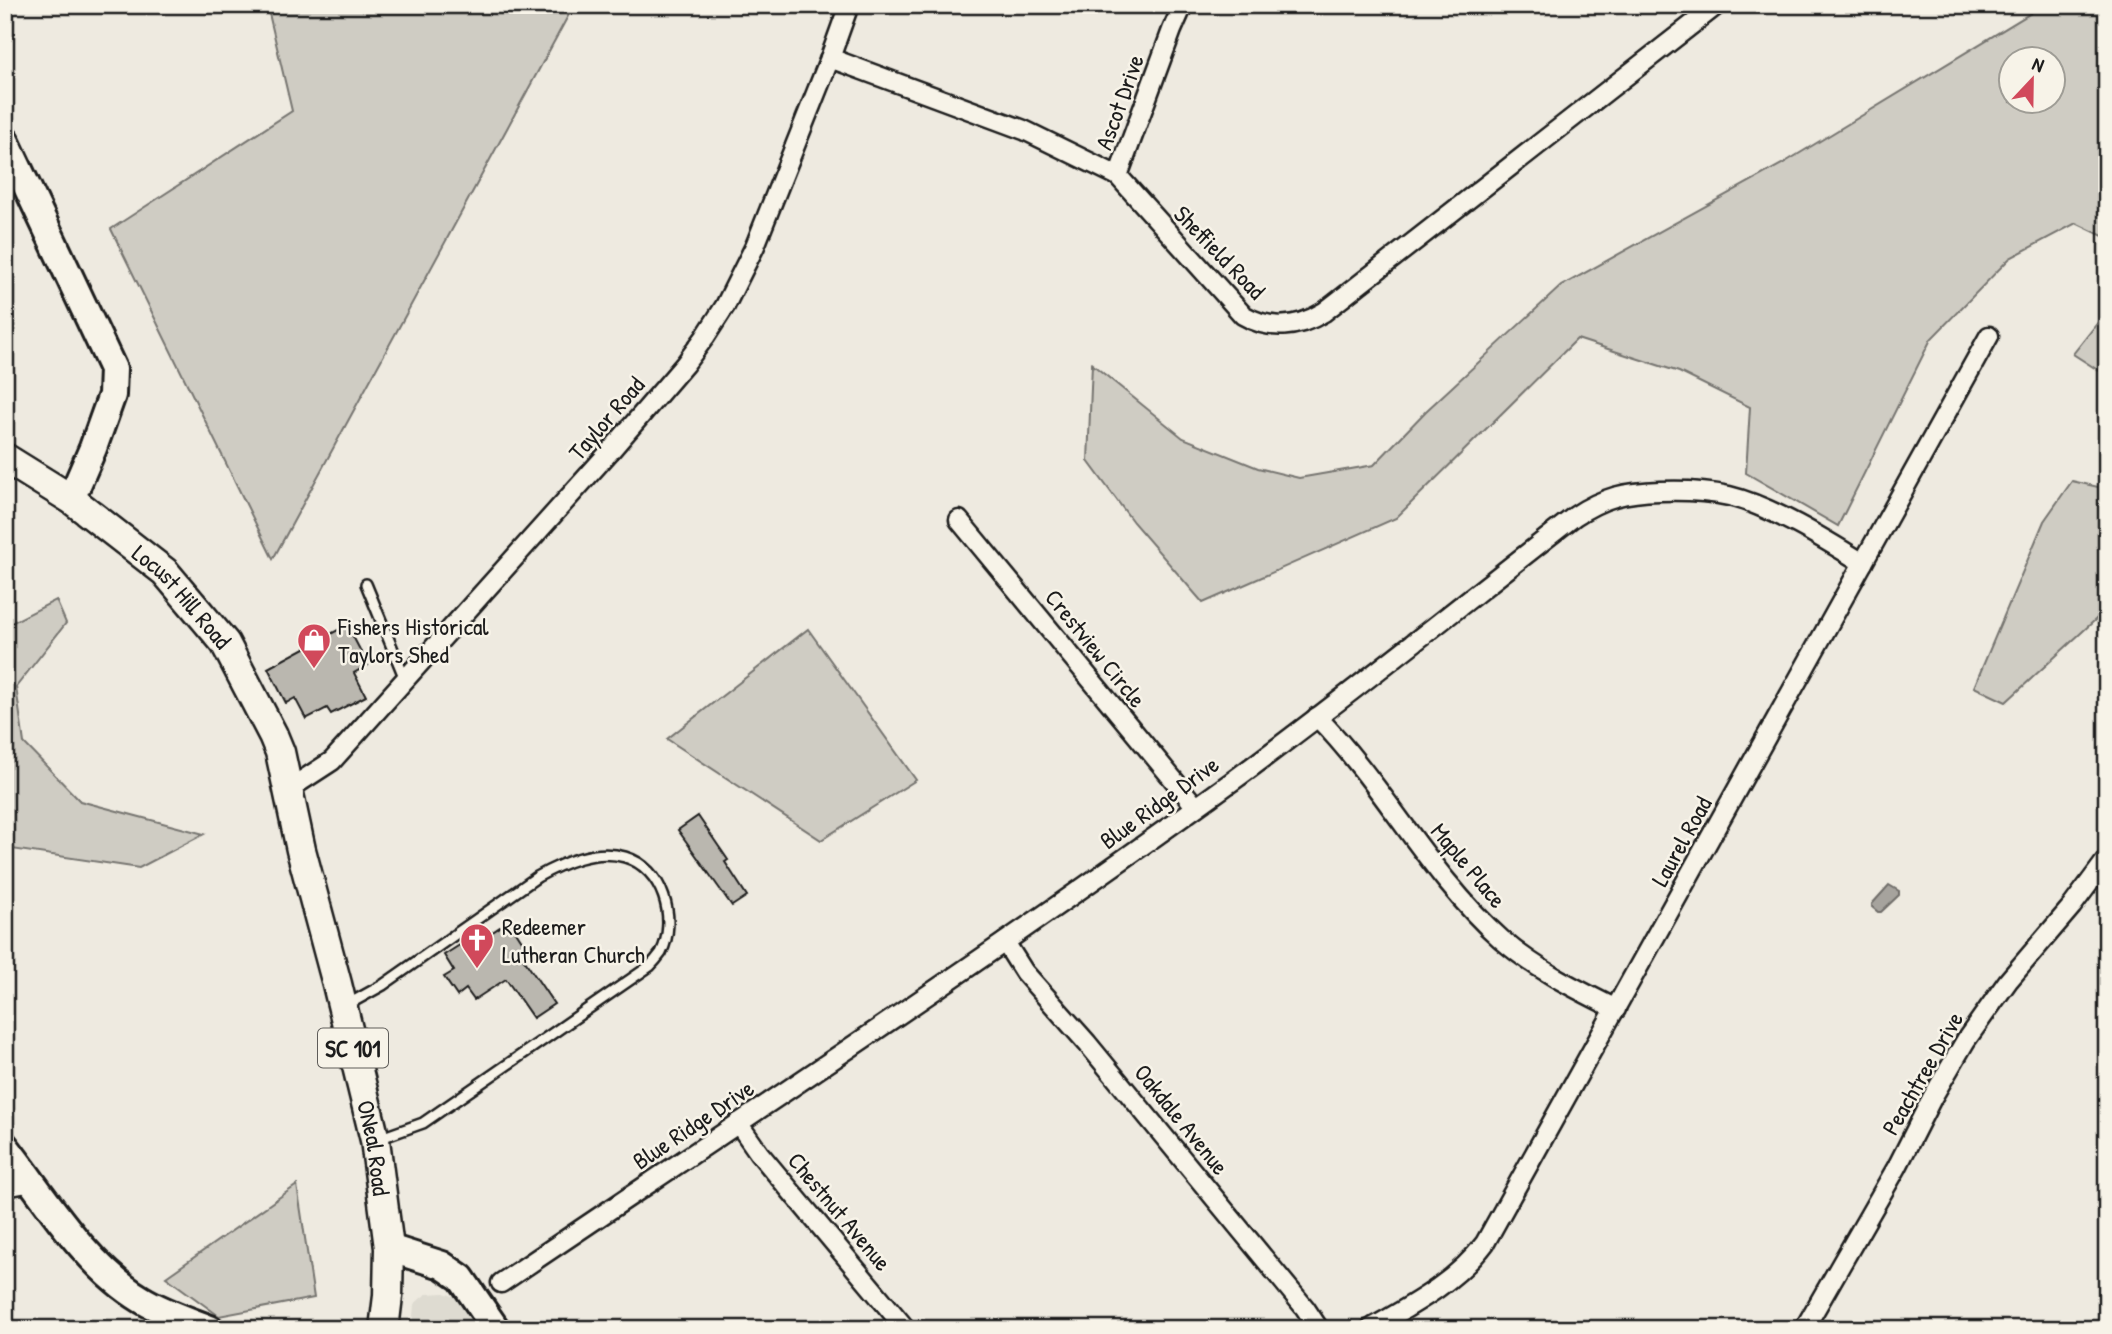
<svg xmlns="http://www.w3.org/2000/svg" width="2112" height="1334" viewBox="0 0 2112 1334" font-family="'Patrick Hand',sans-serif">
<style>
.built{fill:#dedbd1}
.green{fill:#cfccc3;stroke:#767470;stroke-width:2;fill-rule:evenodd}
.water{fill:#a6a39d;stroke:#6f6d69;stroke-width:2}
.building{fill:#bab7af;stroke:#1c1c1c;stroke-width:2}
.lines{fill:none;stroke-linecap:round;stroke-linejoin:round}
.lane-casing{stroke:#1c1c1c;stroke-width:14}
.street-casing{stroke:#1c1c1c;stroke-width:23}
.secondary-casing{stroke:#1c1c1c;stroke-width:32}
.primary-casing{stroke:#1c1c1c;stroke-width:33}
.lane{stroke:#f7f3e8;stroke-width:9}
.street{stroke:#f7f3e8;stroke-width:18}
.secondary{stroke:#f7f3e8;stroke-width:26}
.primary{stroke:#f7f3e8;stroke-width:28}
.labels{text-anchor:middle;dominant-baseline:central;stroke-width:5;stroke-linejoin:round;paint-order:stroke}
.shield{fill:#f7f3e8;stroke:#5e5c59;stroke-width:2}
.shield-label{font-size:23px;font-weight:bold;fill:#1c1c1c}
.street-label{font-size:24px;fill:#1c1c1c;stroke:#f7f3e8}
.poi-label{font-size:24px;fill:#1c1c1c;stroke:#f7f3e8;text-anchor:start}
</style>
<rect width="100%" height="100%" fill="#eeeae0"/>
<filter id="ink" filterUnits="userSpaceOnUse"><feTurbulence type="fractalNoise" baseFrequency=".0143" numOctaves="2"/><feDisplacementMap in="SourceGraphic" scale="14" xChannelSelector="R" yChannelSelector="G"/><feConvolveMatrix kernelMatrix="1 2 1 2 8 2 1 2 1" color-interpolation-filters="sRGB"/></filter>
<g filter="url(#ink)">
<polygon class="built" points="444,1293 459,1298 480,1329 412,1329 414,1304 426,1294"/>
<g class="green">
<polygon points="267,5 574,5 273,559 111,229 292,111"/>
<path d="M2044,5H2107V238L2076,223L2010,258L1931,339L1838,526L1746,473L1750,407L1679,372L1577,339L1396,518L1203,603L1133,522L1088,461L1092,364L1183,438L1258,468L1299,478L1374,465L1426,411L1561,286L1782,164ZM2010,60H2052V102H2010Z"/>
<polygon points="2107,311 2107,376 2073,354"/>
<polygon points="2072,481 2107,489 2107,609 2006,702 1974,687 2044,521"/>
<polygon points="56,600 66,623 16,687 24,743 80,801 204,834 139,868 5,848 5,626"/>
<polygon points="808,629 916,780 821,840 667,739"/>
<polygon points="297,1185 314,1298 219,1316 166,1277"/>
</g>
<polygon class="water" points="1889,885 1899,891 1899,895 1881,912 1878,912 1872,907 1872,904"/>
<g class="building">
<polygon points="347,625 368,665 354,673 366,696 331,714 327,708 306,719 295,698 286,703 268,668"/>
<polygon points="698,816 728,860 725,862 747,896 732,906 678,830"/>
<polygon points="509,921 528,950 521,955 554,1004 533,1018 506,979 474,1000 466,989 457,996 444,977 454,971 444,955 466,941 470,947"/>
</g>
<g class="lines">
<g class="lane-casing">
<g id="lane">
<polyline points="366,584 405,679"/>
<path d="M345,1006L383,985L537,877C562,863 595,848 625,857C663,868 678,919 661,953C658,957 654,962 650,966L423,1123L378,1139"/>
</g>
</g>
<g class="street-casing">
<g id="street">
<path d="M830,58L1024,130L1118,176L1243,315C1270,331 1298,328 1324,312L1717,5"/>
<polyline points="1118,176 1172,30 1183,5"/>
<polyline points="959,520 1196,807"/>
<path d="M1317,717C1384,785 1429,875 1501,939C1535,969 1576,989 1616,1009"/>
<polyline points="289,789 332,761 612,449 685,364 705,337 725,306 755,246 830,58 849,5"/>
<polyline points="1005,942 1024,972 1087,1043 1305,1308 1319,1329"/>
<polyline points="738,1123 759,1153 906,1329"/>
<polyline points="5,1187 33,1182"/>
<path d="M501,1283C747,1117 994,954 1234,780C1350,695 1462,604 1575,516C1604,497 1625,492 1660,491C1684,490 1706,491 1729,496C1771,506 1826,540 1863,563"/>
<path d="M1370,1329C1412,1305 1456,1282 1485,1243L1989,336"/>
<polyline points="1804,1329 1897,1167 1932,1098 1966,1040 2008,981 2072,906 2107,859"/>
</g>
</g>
<g class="secondary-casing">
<g id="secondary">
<polyline points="5,140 113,369 112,395 93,448 71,499"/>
<path d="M5,1146C44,1196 86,1266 141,1299C162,1312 187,1320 210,1329"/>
<polyline points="389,1248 442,1265 461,1278 496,1329"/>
</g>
</g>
<g class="primary-casing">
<g id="primary">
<path id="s1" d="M5,458L71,499L165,572L225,643L273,735L280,752L301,850L337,984L375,1140L389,1248L388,1296L384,1329"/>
</g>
</g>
<use href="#lane" class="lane"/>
<use href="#street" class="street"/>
<use href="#secondary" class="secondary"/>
<use href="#primary" class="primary"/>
</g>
</g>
<defs>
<g id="shop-pin" transform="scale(1.75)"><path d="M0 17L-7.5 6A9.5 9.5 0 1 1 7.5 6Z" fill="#d1495b" stroke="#f7f3e8"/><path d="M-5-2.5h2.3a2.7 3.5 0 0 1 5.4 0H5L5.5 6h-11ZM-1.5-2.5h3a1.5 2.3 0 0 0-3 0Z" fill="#fff"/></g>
<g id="church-pin" transform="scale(1.75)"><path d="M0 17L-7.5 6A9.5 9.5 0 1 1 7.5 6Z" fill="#d1495b" stroke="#f7f3e8"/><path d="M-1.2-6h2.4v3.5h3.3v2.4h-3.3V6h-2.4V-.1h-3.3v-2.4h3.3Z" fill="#fff"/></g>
</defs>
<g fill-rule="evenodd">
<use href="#shop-pin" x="314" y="640"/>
<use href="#church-pin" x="477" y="940"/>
</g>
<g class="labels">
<rect class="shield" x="318" y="1028.5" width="70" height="39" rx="5"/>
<g class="shield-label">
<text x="353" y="1048">SC 101</text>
</g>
<g class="street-label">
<text transform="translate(1119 102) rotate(-70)">Ascot Drive</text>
<text transform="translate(1220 252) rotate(46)">Sheffield Road</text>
<text transform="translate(606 418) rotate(-49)">Taylor Road</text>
<text stroke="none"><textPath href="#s1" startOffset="226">Locust Hill Road</textPath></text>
<text transform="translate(1096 648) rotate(51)">Crestview Circle</text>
<text transform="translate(1159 802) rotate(-36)">Blue Ridge Drive</text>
<text transform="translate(1681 841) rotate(-61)">Laurel Road</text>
<text transform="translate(1469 865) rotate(50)">Maple Place</text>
<text transform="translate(1922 1073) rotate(-60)">Peachtree Drive</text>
<text transform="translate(1182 1119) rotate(51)">Oakdale Avenue</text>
<text transform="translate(693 1124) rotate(-34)">Blue Ridge Drive</text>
<text stroke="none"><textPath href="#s1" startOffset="819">ONeal Road</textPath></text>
<text transform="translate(840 1211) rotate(50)">Chestnut Avenue</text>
</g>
<g class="poi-label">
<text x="338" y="626">Fishers Historical<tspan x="338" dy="28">Taylors Shed</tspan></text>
<text x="502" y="926">Redeemer<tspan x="502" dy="28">Lutheran Church</tspan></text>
</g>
</g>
<rect width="2112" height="1334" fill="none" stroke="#f7f3e8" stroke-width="28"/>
<rect x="14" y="14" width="2084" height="1306" fill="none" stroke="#1c1c1c" stroke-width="2.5" filter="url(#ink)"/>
<g transform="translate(2032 80) rotate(22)"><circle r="33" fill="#f7f3e8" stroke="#9f9d96" stroke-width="2"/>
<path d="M0-5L12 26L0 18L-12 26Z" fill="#d1495b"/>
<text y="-10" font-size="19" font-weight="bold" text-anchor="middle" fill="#1c1c1c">N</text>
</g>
</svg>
